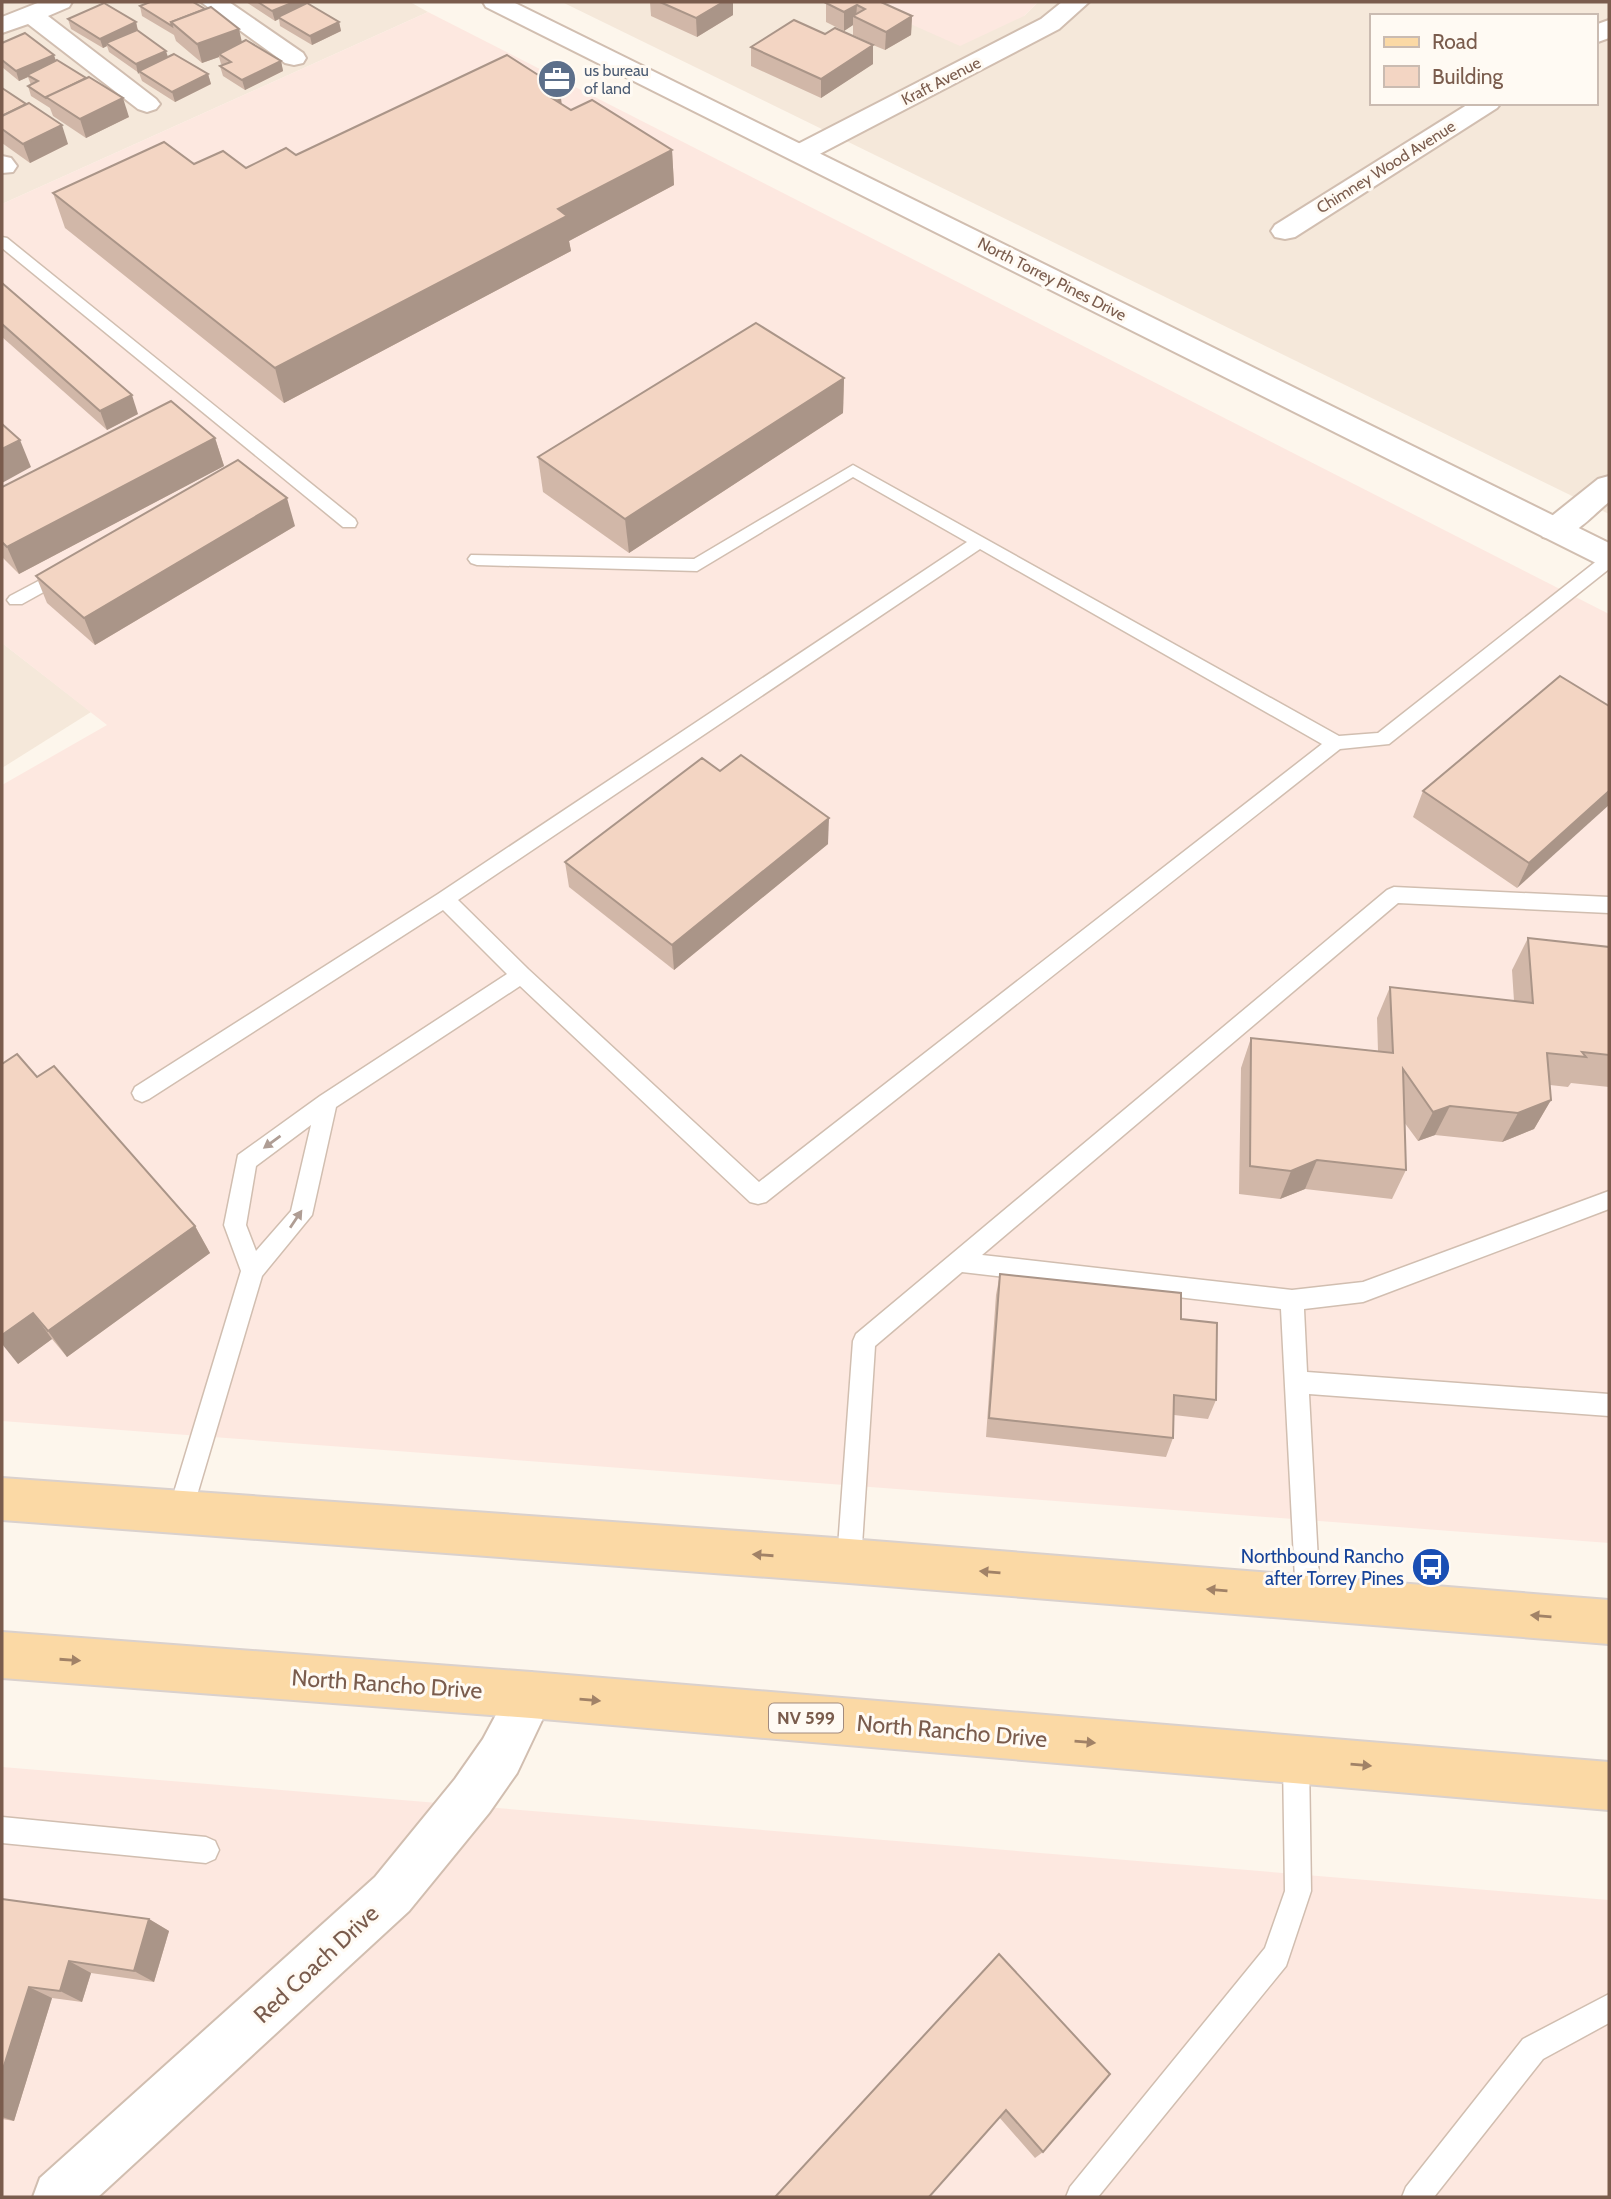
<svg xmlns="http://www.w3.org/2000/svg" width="1611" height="2199" viewBox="0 0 1611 2199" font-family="Cabin,sans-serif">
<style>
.residential{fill:#f5e8da;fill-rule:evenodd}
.commercial{fill:#fde8e0}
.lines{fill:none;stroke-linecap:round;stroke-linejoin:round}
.service-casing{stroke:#d1beb0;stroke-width:3}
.minor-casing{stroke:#d1beb0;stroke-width:4}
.tertiary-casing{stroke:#d1beb0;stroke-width:4}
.primary-casing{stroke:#dad1cd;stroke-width:4}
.service{fill:#fff;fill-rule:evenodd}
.minor{fill:#fff;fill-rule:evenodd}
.tertiary{fill:#fff;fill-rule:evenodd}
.primary{fill:#fbd9a5;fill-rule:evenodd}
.wall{fill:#d1b7a8}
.shaded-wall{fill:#aa9588}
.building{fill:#f3d5c3;stroke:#aa9588;stroke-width:2}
.oneway{fill:#af9d94}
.oneway2{fill:#a18267}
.labels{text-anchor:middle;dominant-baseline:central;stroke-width:6;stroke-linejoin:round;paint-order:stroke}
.far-service-label{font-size:16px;fill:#4e5e75;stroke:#fffaf3;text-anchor:start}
.far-street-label{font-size:16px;fill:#7a5c4d;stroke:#fffaf3}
.shield{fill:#fffaf3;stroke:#a28b7f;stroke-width:2}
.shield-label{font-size:18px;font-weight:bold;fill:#7a5c4d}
.transit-label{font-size:19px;fill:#164399;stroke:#fffaf3;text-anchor:end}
.near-street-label{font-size:23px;fill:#7a5c4d;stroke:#fffaf3}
</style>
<rect width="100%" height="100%" fill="#fdf6ec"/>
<g class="residential">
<polygon points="2,2 410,2 428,12 2,204"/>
<path d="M562,2H861L1024,16L1038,2H1609V514ZM1371,16H1595V103H1371Z"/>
<polygon points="2,643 91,712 2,768"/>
</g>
<g class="commercial">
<polygon points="861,2 1038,2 1024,16 960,46"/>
<polygon points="428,12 1609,614 1609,1543 2,1421 2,785 107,725 2,643 2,204"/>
<polygon points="2,1767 1609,1900 1609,2197 2,2197"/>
</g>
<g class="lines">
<g class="service-casing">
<g id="service">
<polygon points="2,237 7,238 355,519 357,523 355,527 343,527 2,248"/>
<path d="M853,465L1339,736L1378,733L1603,556L1609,554V569L1389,744L1340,749L766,1202L758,1204L750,1202L520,986L336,1107L312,1215L262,1276L192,1512L188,1520L180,1523L172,1520L168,1512L241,1271L224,1225L238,1155L320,1096L507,974L443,910L149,1099L142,1102L135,1099L132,1093L135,1087L438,894L967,542L853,477L697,571L477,565L471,563L468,559L471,555L694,559ZM980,549L1322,744L759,1182L528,969L458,900ZM311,1125L291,1211L256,1251L246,1225L256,1166Z"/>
<polygon points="63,568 72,574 69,578 22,604 10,604 7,600 10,596"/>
<polygon points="1394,887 1609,897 1609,913 1398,903 982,1255 1292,1290 1363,1282 1609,1191 1609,1209 1363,1302 1304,1309 1307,1372 1609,1394 1609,1416 1309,1394 1320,1598 1317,1607 1308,1610 1299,1607 1296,1598 1281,1309 962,1272 875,1346 861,1561 858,1569 849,1573 840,1569 837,1561 853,1341 856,1334 1387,890"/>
<polygon points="1296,1747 1305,1751 1309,1760 1311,1891 1286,1966 1098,2197 1066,2197 1070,2187 1265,1948 1285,1891 1283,1760 1287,1751"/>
<polygon points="2,1817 206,1837 215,1841 219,1850 215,1859 206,1863 2,1843"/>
<polygon points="1609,1994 1609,2023 1543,2059 1434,2197 1402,2197 1406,2187 1523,2039"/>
</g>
</g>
<g class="minor-casing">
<g id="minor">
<polygon points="40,2 72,2 69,7 48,16 156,99 160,104 156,109 147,112 138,109 28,24 2,33 2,17"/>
<polygon points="201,2 229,2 303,53 306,58 303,63 294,65 285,63"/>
<polygon points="1062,2 1089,2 1059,29 810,159 801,161 792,159 788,153 792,147 1041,19"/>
<polygon points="1609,20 1609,38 1595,43 1595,25"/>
<polygon points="1470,103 1501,103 1497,108 1295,237 1285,239 1275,237 1271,231 1275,225"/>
<polygon points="2,156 11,158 17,166 13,172 2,173"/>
<path d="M1609,476V502C1590,517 1569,545 1543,537L1538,530L1543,523L1598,479Z"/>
<polygon points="531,1672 547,1679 554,1695 517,1773 489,1813 409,1911 98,2197 33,2197 40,2178 375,1877 455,1779 483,1739 515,1679"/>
</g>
</g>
<g class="tertiary-casing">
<polygon id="tertiary" points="483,2 513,2 1609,543 1609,567 1598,564 486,7"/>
</g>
<g class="primary-casing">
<g id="primary">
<polygon points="2,1478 849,1539 1609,1600 1609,1644 849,1583 2,1520"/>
<polygon points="2,1632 531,1672 1609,1762 1609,1810 531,1718 2,1678"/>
</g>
</g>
<use href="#service" class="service"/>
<use href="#minor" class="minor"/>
<use href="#tertiary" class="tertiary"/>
<use href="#primary" class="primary"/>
</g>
<g class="wall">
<polygon points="246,2 306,2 307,3 339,22 341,31 312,45 280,26 279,19 275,21"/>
<polygon points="650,2 733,2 733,15 697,37 651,16"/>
<polygon points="881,2 912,16 911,35 885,50 873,45 873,64 821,98 751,66 751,47 825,34 870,43 853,35 853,25 844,31 826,22 826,3"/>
<polygon points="140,6 242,43 281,61 283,71 245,90 223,76 220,66 223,65 221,64 219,57 202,63 176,41 174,35 142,16"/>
<polygon points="68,19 136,22 138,30 168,57 208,74 211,84 175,102 142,81 139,73 109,52 107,46 103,48 71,29"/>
<polygon points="2,43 56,61 129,117 86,138 53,116 50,108 31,96 28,86 31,85 28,77 19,81 2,67"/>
<polygon points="2,88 68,144 30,163 2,143"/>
<polygon points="562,104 571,110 672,150 674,185 569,241 571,251 284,403 65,228 53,193 194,164 246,168 296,155"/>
<polygon points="2,283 138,414 107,430 2,337"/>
<polygon points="844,378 843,413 629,553 543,492 538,457"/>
<polygon points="215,438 224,466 19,574 2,557 2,487"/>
<polygon points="295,526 95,645 47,603 36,576"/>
<polygon points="1609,706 1517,888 1413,817 1423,791"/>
<polygon points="828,844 674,970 569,887 565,862"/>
<polygon points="1528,938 1609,947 1609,1087 1571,1083 1568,1087 1550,1085 1551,1100 1534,1129 1502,1142 1435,1135 1418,1141 1404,1122 1406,1170 1392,1199 1305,1189 1280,1199 1239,1194 1241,1068 1251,1038 1378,1051 1377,1018 1390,987 1514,1001 1512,970"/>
<polygon points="37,1077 195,1226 210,1253 67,1357 52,1339 18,1364"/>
<polygon points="1000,1274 1181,1319 1216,1400 1208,1419 1174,1415 1173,1438 1166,1457 986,1437 996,1295"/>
<polygon points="2,1899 149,1919 169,1931 154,1982 91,1973 82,2002 52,1998 14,2121 2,2119"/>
<polygon points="999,1954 1043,2152 1035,2158 999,2117"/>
</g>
<g class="shaded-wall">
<polygon points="294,2 306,2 307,6 278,17 279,19 275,21 272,11"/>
<polygon points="723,2 733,2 733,15 697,37 696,18"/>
<polygon points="857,5 856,18 853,16 853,25 844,31 844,12"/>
<polygon points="912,16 911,35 885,50 886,32"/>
<polygon points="136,22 138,32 106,43 107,46 103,48 100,39"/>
<polygon points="339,22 341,31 312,45 310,36"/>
<polygon points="239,29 243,47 219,54 219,57 202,63 197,44"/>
<polygon points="873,45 873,64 821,98 821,79"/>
<polygon points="166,51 169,60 139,71 139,73 138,74 136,64"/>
<polygon points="54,55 57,64 27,75 28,77 19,81 16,71"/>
<polygon points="281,61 283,71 245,90 242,80"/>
<polygon points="208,74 211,84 175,102 172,92"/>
<polygon points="560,89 564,124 547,95"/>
<polygon points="123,98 129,117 86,138 80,119"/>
<polygon points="62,125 68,144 30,163 23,144"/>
<polygon points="672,150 674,185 569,241 571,251 284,403 275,368 558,209"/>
<polygon points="844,378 843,413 629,553 625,519"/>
<polygon points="132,395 138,414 107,430 100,411"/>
<polygon points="215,438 224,466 19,574 7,547"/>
<polygon points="20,440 31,467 2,483 2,449"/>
<polygon points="287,498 295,526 95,645 84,618"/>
<polygon points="1609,791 1609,805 1517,888 1529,863"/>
<polygon points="829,818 828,844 674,970 672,945"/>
<polygon points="1551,1100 1534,1129 1502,1142 1518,1113"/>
<polygon points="1450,1106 1435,1135 1418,1141 1433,1112"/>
<polygon points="1317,1160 1305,1189 1280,1199 1291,1171"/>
<polygon points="195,1226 210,1253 67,1357 48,1331"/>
<polygon points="33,1313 52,1339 18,1364 2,1344 2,1335"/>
<polygon points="149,1919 169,1931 154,1982 134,1971"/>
<polygon points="69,1961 91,1973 82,2002 60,1991"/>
<polygon points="29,1987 52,1998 14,2121 2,2117 2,2072"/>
</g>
<g class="building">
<polygon points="150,2 193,2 205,9 171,22 172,26 140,6"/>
<polygon points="258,2 294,2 272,11"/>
<polygon points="660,2 723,2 696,18"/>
<polygon points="828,2 881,2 912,16 886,32 853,16 865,9 857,5 844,12 826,3"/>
<polygon points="104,3 136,22 100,39 68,19"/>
<polygon points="307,3 339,22 310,36 278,17"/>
<polygon points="211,7 239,29 197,44 171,22"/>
<polygon points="794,20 825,34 835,28 873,45 821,79 751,47"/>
<polygon points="137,30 166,51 136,64 106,43"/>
<polygon points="25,33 54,55 16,71 2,60 2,43"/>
<polygon points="246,40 281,61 242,80 220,66 231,62 219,54"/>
<polygon points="174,54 208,74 172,92 139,71"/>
<polygon points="507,55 560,89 547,95 571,110 592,100 672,150 558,209 567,216 275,368 53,193 164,142 194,164 223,151 246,168 286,148 296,155"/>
<polygon points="57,60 86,78 46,98 28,86 38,81 27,75"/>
<polygon points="89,77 123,98 80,119 46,97"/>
<polygon points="2,88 26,104 2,116"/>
<polygon points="29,103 62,125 23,144 2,129 2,116"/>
<polygon points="2,283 132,395 100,411 2,324"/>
<polygon points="756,323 844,378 625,519 538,457"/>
<polygon points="171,401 215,438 7,547 2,542 2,487"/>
<polygon points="2,424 20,440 2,449"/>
<polygon points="238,460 287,498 84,618 36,576"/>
<polygon points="1560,676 1609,706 1609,791 1529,863 1423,791"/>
<polygon points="741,755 829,818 672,945 565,862 702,758 720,771"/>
<polygon points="1528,938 1609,947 1609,1055 1582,1052 1586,1057 1547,1053 1551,1100 1518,1113 1450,1106 1433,1112 1403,1069 1406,1170 1317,1160 1291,1171 1250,1166 1251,1038 1393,1053 1390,987 1533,1003"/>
<polygon points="17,1054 37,1077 54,1066 195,1226 48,1331 33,1313 2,1335 2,1064"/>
<polygon points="1000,1274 1181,1293 1181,1319 1217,1323 1216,1400 1174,1395 1173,1438 989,1418"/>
<polygon points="2,1899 149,1919 134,1971 69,1961 60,1991 29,1987 2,2072"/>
<polygon points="999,1954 1110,2074 1043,2152 1006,2110 929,2197 775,2197"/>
</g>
<defs><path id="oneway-solid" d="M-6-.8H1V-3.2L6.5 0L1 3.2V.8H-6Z" transform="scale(1.75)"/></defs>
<g class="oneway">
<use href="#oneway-solid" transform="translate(272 1142) rotate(144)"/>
<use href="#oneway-solid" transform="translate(296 1219) rotate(-56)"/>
</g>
<g class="oneway2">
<use href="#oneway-solid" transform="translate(763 1555) rotate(-176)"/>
<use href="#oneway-solid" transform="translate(990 1572) rotate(-175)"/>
<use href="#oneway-solid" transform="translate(1217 1590) rotate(-175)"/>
<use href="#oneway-solid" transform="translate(1541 1616) rotate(-175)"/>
<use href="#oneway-solid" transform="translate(70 1660) rotate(4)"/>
<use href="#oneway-solid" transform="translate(590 1700) rotate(5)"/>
<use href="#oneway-solid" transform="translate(1085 1742) rotate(5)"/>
<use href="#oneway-solid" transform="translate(1361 1765) rotate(5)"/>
</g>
<defs>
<g id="office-disc" transform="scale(2.0125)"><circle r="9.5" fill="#5c6f8a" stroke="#fffaf3"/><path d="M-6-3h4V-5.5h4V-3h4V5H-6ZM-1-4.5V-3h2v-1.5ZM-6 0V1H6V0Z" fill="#fff"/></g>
<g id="bus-disc" transform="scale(2.0125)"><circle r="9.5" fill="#1a4fb4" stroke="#fffaf3"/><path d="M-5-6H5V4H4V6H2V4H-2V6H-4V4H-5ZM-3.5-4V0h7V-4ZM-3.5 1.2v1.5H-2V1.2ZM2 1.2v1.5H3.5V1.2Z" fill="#fff"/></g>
</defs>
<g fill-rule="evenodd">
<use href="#office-disc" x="557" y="79"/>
<use href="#bus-disc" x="1431" y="1567"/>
</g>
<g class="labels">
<g class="far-service-label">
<text x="584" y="70">us bureau<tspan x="584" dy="18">of land</tspan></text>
</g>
<g class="far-street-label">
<text transform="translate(941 81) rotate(-27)">Kraft Avenue</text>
<text transform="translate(1386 167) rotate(-32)">Chimney Wood Avenue</text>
<text transform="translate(1052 279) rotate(27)">North Torrey Pines Drive</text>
</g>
<rect class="shield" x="769" y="1703.5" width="74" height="29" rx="5"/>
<g class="shield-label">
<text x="806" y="1718">NV 599</text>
</g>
<g class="transit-label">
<text x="1404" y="1556">Northbound Rancho<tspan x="1404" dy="22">after Torrey Pines</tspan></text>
</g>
<g class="near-street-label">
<text transform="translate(387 1684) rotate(4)">North Rancho Drive</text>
<text transform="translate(952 1731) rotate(5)">North Rancho Drive</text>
<text transform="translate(316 1964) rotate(-43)">Red Coach Drive</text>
</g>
</g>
<rect width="1611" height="2199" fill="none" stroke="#7a5c4d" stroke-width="7"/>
<rect x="1370" y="14" width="228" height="91" fill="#fffaf3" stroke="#cabbb1" stroke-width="2"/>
<rect x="1384" y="37" width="35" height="10" fill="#fbd9a5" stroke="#cabbb1" stroke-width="2"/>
<text x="1432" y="49" font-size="21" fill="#7a5c4d">Road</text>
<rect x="1384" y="66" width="35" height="21" fill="#f3d5c3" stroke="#cabbb1" stroke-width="2"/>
<text x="1432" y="84" font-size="21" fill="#7a5c4d">Building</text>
</svg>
